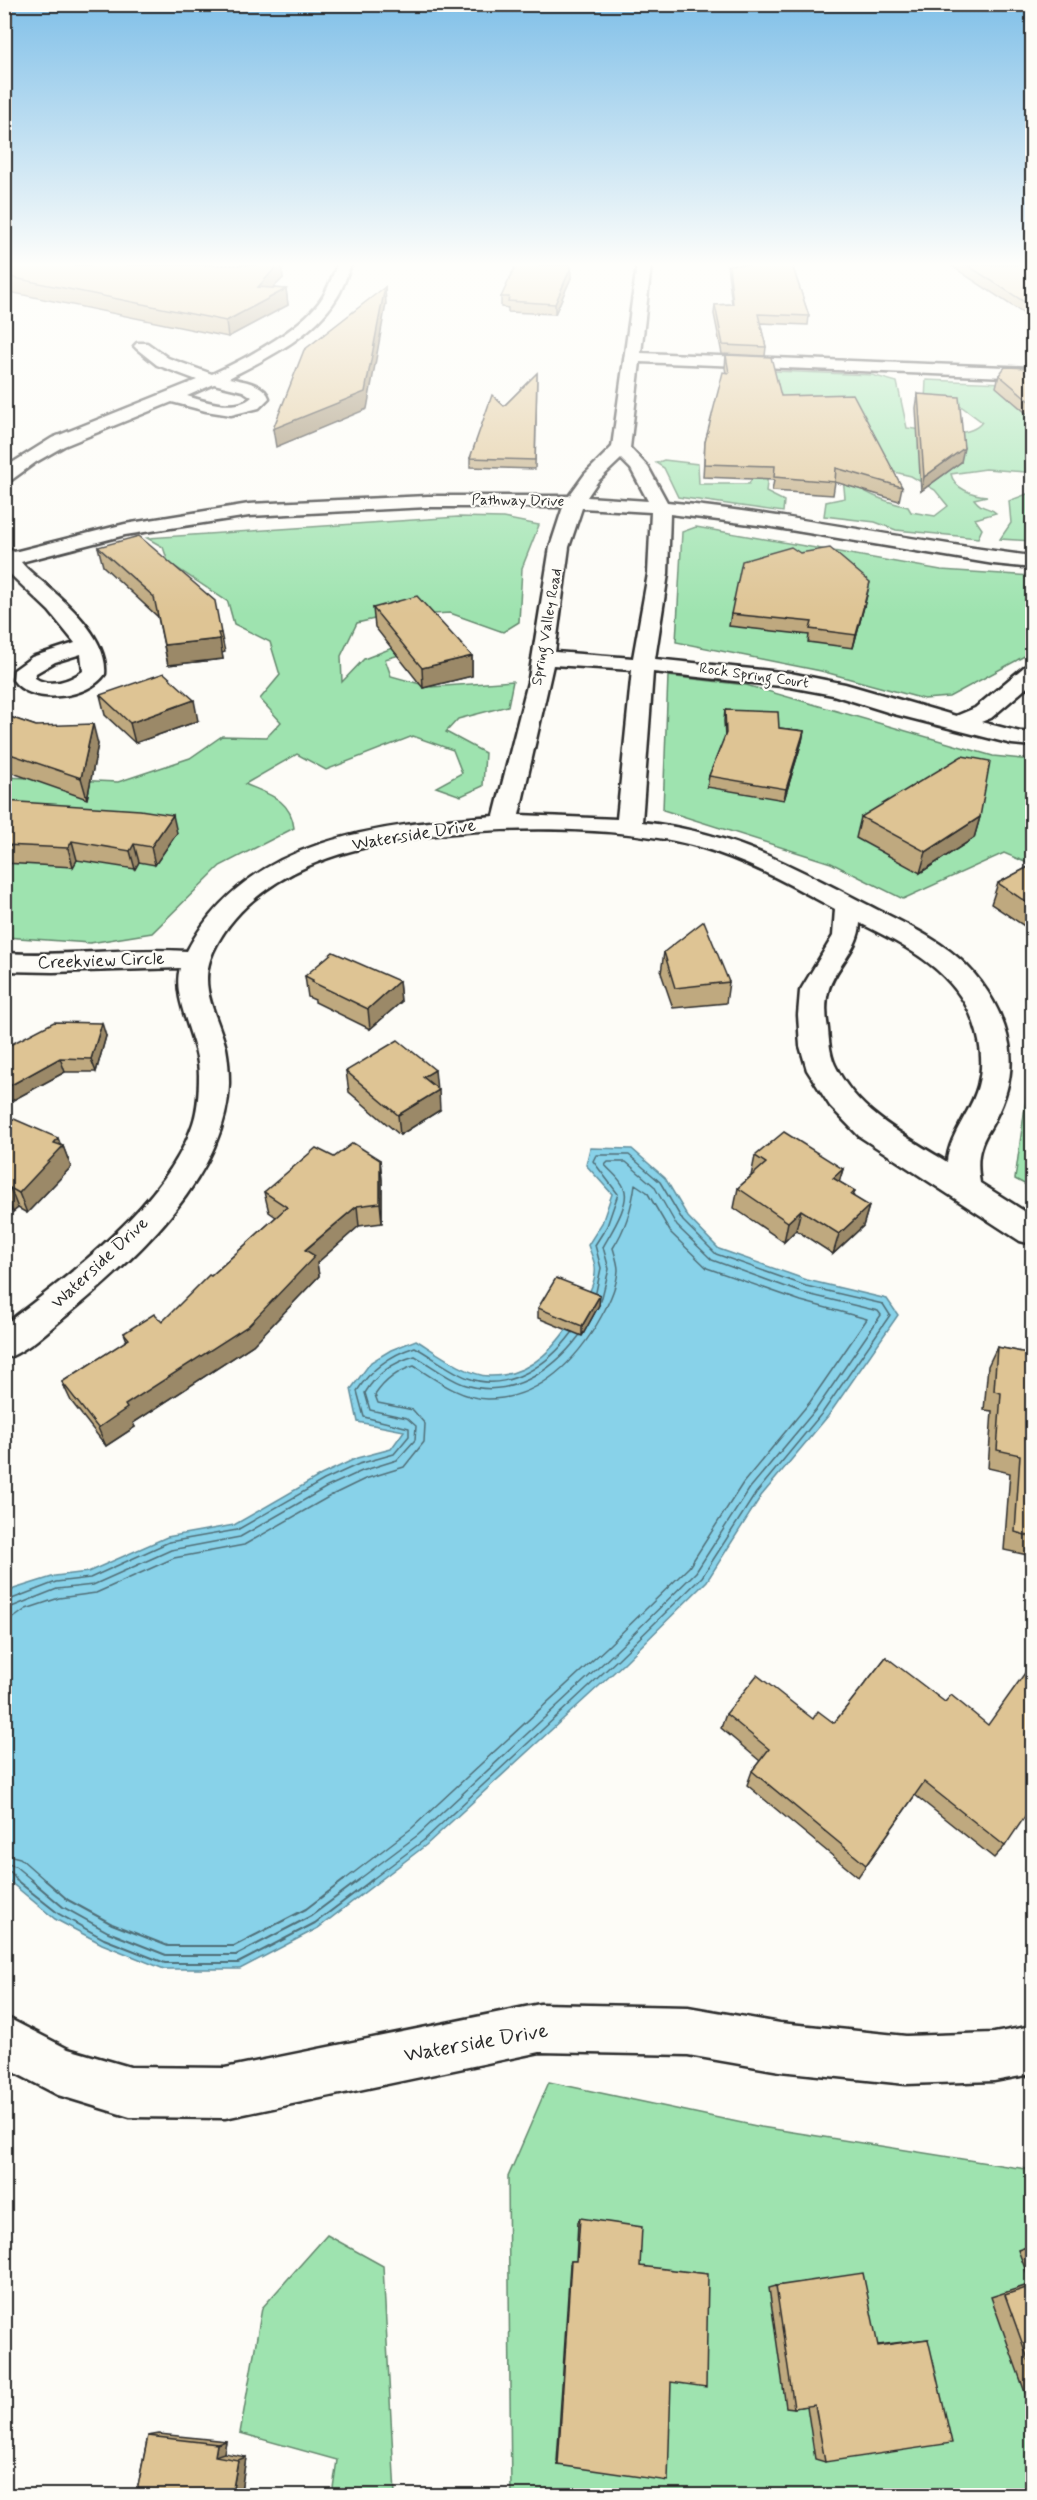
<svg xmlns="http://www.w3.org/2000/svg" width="1037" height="2500" viewBox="0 0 1037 2500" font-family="Mynerve,sans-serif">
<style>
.green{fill:#9ee3af;stroke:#64876d;stroke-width:1.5}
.water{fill:#88d2e9;stroke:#638f9d;stroke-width:1.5}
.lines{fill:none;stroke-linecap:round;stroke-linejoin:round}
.shore-far1{stroke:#506e77;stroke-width:1.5}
.shore{stroke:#506e77;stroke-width:2}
.street-casing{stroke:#2b2b2b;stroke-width:5}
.street{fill:#fdfcf7;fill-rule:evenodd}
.wall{fill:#bfa97f;stroke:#2b2b2b;stroke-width:1.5}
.shaded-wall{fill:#9b8968;stroke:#2b2b2b;stroke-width:1.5}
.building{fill:#dec494;stroke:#2b2b2b;stroke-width:1.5}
.labels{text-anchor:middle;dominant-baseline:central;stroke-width:4.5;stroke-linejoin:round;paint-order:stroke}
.far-street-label{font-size:15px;fill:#2b2b2b;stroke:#fdfcf7}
.street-label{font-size:18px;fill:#2b2b2b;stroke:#fdfcf7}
.near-street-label{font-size:21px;fill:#2b2b2b;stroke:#fdfcf7}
</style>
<rect width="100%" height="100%" fill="#fdfcf7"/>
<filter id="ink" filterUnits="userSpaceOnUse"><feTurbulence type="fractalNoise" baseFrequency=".0167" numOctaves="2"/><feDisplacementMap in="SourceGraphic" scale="12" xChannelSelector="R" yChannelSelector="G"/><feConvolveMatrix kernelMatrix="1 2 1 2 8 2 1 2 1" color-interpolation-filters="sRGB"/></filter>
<g filter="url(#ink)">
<g class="green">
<path d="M746,370L872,375L897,382L907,428C928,430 968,441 982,422L962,407L925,401L926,380L1032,384L1028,425L1032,426V492L1026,472L986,469L951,474C954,489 973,495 987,496L974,499C983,511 989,506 996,513L975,519L982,529L978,538L896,530L875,522L824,516L826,502L845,498L843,477C863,493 883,501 908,507L911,512L935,516L948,506L935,490L911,476L844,460L768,473L766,492L784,501L783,512L678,497L664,468L656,463L664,460L698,464L699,484H749L766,454Z"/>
<polygon points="1032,492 1032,541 1000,539 1011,523 1009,501"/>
<path d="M458,517L503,518L539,525L522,568L519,622L503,632L450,613L383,617L357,623L341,656L342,682L364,659L397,646L407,653L385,659L391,676L431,687L513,681L508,706L458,719L446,732L485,753L483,786L461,796L436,787L462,773L453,750L413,736L326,770L297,754L245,784C268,794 291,799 294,828L220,866L152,933L90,943L5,937V777L118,782L190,758L222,736L267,737L281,722L260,699L280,675L270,642L234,624L228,602L168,562L163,547L147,538Z"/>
<polygon points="696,527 941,570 1032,576 1032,652 949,697 924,699 821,671 676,642 682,532"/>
<polygon points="668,676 746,685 993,756 1032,760 1032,865 1004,853 903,899 831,863 663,810"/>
<polygon points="1031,1033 1032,1033 1032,1188 1015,1179 1029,1078"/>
<polygon points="549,2082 761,2127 1032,2170 1032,2495 511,2495 508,2177"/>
<polygon points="327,2235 383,2266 395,2495 332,2495 337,2460 240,2433 262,2308"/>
</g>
<path class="water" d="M590,1148L632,1149L665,1178L688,1217L719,1249L807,1280L887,1299L898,1315L828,1416L761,1496L707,1581L623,1664L426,1845L318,1928L240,1969H164L102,1944L55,1919L9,1881L4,1869V1598L14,1589L55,1576L88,1572L167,1537L234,1525L321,1475L357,1458L391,1449L404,1431L358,1422L351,1389L371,1362L391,1350L416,1340C434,1351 468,1376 489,1376C533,1377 559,1343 580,1309C587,1298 597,1281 595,1267C594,1259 590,1252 588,1245L602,1223L612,1194L586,1165Z"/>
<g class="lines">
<g class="shore-far1">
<path d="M4,1602L56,1582L90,1578L169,1542L237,1530L324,1480L359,1464L394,1454L409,1436V1428L364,1417L357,1391C371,1369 390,1355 415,1347C431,1356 452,1372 468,1378C508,1393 549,1364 572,1333"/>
<path d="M4,1610L57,1589L93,1585L171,1550L240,1537L327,1487L362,1471L397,1460L415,1440L416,1426L407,1418L370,1410L365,1393C377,1373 393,1362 415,1356C431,1365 446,1378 463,1384C509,1400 552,1372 579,1336"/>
<path d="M4,1619L15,1617L26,1609L59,1598L96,1593L174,1558L244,1545L332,1495L365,1479L404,1467L424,1442L425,1424L413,1410L378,1403L375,1395C385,1380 397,1371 414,1366C436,1380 461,1399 488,1399C540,1399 578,1359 601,1317C609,1303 617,1287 618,1270C618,1263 615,1255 613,1248C626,1228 632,1208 635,1184L647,1192L671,1233L707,1268L801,1301L867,1319L810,1402L743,1483L689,1567L607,1647L412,1828L343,1881"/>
<polyline points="4,1854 20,1858 46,1881"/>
<polyline points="4,1863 15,1866 33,1881"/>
<polyline points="4,1871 11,1872 18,1881"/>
<path d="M357,1881L418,1835L613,1654L696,1572L750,1488L817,1408L881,1315L878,1311L803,1293L712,1260L677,1226L654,1186L626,1162H608L605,1165C611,1172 621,1179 624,1188C631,1203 610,1234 603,1247L609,1269L601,1301"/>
<polyline points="370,1881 423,1841 618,1659 702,1577 756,1493 823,1412 890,1315 883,1304 806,1286 716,1254 683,1221 660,1182 629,1155 596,1155 593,1161 618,1194 607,1226 595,1245 601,1268 596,1292"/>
</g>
<g class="shore">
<polyline points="16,1880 59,1914 104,1939 165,1963 238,1963 315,1923 372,1880"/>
<polyline points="31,1880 63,1907 108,1932 166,1955 236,1955 311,1916 359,1880"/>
<polyline points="45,1880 68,1900 112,1924 168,1946 234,1946 306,1909 344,1880"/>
</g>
<g class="street-casing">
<g id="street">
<path d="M337,265H351C346,276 343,289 336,299C312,337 267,358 229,378C242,381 264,383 269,398L259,408L231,415L206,411L172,402L64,446L36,462L10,481L4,482V468L52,438L197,380L157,365L137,349L134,346L137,343H147L168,358L212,374C245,359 306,327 324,295C329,286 333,275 337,265ZM214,384L243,391L252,397C235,412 207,402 187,396Z"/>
<path d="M637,265H651L641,353L1032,368V378L640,362L630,448L648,467L667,502C790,514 910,541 1032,556V568L994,564L766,526L670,514L668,574L655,659L790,673L845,684L956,716L975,708L1024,667L1032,665V683L991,718L981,722L1020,732H1032V746L1012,744L894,714L833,695L790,687L653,672L642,822C732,832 792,866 870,906C903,923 940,939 966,965C987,986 1004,1016 1009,1044C1014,1070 1007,1096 995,1119C991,1128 984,1136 981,1147C977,1158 978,1171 980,1183L1032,1216V1244L1020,1241L859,1136L830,1106L807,1070L800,1046L798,1015L800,991L833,936L835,909C791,885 748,861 700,847C600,819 404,823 308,866C269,883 231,912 213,952C197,988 217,1013 226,1048C228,1059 229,1072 229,1083C227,1177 134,1260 67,1315C48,1330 28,1351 4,1359V1325C66,1278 165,1204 191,1129C198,1112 199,1093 199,1075C199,1040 171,1000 180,968L53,972L4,971V953C65,957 126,947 187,951C246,837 380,825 494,816L529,678L550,547L563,507H428L249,516L125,535L21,562C28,571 37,577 45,584C69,605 108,639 105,674C88,699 31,706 13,680L14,670L32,657L75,643L49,611L8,572L4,567V546L14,552L125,524L249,504L428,496H569L585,474L612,447ZM621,459L631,469L648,501L587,497L598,481ZM582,508L651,512L648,574L633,658L555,652L569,547ZM81,654L83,671C69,681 50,688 35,678L36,673L55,662ZM553,665L632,670L617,819L519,815ZM860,923C907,947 955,970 974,1023C981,1043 984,1065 978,1086C971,1113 949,1134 947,1162C907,1137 859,1113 837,1069C830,1057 829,1042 828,1029C826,1017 825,1004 828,992C834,967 859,951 860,923Z"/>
<polygon points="540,2004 688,2007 780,2023 906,2036 994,2033 1032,2026 1032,2074 994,2081 906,2084 780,2071 688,2055 540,2052 225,2118 130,2117 58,2095 4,2067 4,2016 68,2049 130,2067 225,2068"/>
</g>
</g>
<use href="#street" class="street"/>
</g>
<g class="wall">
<polygon points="4,265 281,265 283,278 273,288 286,289 288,305 228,337 4,291"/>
<polygon points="727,265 792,265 809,316 808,325 760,323 766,347 765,356 722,354 714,314 715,305 732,304"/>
<polygon points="950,265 1029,265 1032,266 1032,319"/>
<polygon points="571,278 555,314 508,312 508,308 501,307 501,297"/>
<polygon points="726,355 902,487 899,501 835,482 833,495 772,491 774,480 703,477 705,442 726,373 725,368"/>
<polygon points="1032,368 1032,418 996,387 999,375"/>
<polygon points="537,373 535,469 470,467 470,458 504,406"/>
<polygon points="918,394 961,462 921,491 916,408"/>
<polygon points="98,547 221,633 225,652 222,653 223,659 168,665 158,617 103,566"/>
<polygon points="800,553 867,595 853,648 808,642 809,635 729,626 731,614"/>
<polygon points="373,608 472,656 472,676 423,688 375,627"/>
<polygon points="100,695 198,721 135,743 105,715"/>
<polygon points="725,710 779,728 804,731 802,741 784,800 707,787 709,776 725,737 724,721"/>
<polygon points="4,715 36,726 98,744 87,799 4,770"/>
<polygon points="4,801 177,833 155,865 139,862 135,869 77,860 73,867 4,863"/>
<polygon points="861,817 980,817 974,838 920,873 856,838"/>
<polygon points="1032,865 1032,927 1029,929 991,904 998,883"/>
<polygon points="664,952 729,982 726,1003 673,1008 661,973"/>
<polygon points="305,976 399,981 401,1002 370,1029 315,1002 315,1000 308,997"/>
<polygon points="106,1036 96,1072 65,1072 4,1105 4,1048"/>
<polygon points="346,1071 440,1110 400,1135 349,1092"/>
<polygon points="4,1128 63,1146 71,1167 27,1213 18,1208 13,1212 8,1210 4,1212"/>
<polygon points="755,1156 843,1169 839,1182 855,1191 853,1197 869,1206 863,1226 833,1254 796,1230 784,1242 734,1208 738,1188 751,1176"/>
<polygon points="334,1157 380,1160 382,1180 382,1223 359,1226 317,1263 319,1276 253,1345 133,1423 135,1427 106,1446 71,1401 62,1382 127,1341 124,1333 162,1322 211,1276 276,1217 269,1212 264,1192"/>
<polygon points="599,1305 582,1336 538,1318 538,1308"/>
<polygon points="997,1347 1032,1354 1032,1556 1004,1550 1010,1473 988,1468 992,1411 984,1410 988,1366"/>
<polygon points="886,1657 1005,1846 994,1858 915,1795 858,1877 747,1785 752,1771 760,1761 721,1728 726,1714 813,1719 834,1723"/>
<polygon points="580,2218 640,2266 671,2382 558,2465 557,2462 570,2264 571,2261 576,2261 578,2222"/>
<polygon points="1032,2245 1032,2412 991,2297 1031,2284 1018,2250"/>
<polygon points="776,2286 878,2345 928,2339 825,2462 815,2459 807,2406 794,2408 786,2407 769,2288"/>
<polygon points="159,2434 226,2441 224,2453 246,2457 241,2491 252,2492 251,2496 136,2496 148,2436"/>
</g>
<g class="shaded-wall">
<polygon points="278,265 281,265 283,278 259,302 258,287"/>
<polygon points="571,267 571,278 555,314 555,304"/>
<polygon points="385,287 386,304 367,409 276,447 273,429"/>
<polygon points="286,289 288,305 228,337 226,321"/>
<polygon points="964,448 961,462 921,491 924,477"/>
<polygon points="870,582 867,595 853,648 856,635"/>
<polygon points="220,639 223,659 168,665 164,645"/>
<polygon points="472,656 472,676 423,688 422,668"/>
<polygon points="194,700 198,721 135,743 130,723"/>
<polygon points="93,724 98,744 87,799 81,778"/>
<polygon points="804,731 802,741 784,800 786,789"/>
<polygon points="173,815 177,833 155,865 151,847"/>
<polygon points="980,817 974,838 920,873 926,852"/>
<polygon points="72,841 77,860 73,867 68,848"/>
<polygon points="134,844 139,862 135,869 130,851"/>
<polygon points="1032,920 1032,927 1029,929"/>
<polygon points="399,981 401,1002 370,1029 368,1009"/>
<polygon points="102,1023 106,1036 96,1072 91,1059"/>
<polygon points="60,1058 65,1072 4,1105 4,1089"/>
<polygon points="435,1070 437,1090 423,1077"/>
<polygon points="439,1090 440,1110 400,1135 398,1115"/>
<polygon points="58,1138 62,1148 63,1146 71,1167 27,1213 19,1193 54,1143"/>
<polygon points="380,1160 382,1180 382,1223 380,1203"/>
<polygon points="843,1169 837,1189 833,1178"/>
<polygon points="10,1188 18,1208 13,1212 4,1193"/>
<polygon points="4,1203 8,1210 4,1212"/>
<polygon points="357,1206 359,1226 317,1263 319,1276 253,1345 133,1423 135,1427 106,1446 98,1428"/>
<polygon points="869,1206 863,1226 833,1254 839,1234"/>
<polygon points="801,1210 796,1230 784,1242 788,1222"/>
<polygon points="600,1295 599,1305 582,1336 582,1326"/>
<polygon points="226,2441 224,2453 215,2456 217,2444"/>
<polygon points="246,2457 241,2491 232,2494 238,2460"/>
<polygon points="252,2492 251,2496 244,2495"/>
</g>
<g class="building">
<polygon points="4,265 278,265 258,287 286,289 226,321 4,276"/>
<polygon points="516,265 571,265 571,267 555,304 508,301 509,297 501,297"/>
<polygon points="729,265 792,265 809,316 758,314 766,347 723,345 715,305 733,304"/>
<polygon points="967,265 1029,265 1032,266 1032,307"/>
<polygon points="385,287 365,392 273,429 304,350"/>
<polygon points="726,355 771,357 781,396 853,394 902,487 836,468 835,482 774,477 775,466 704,464 705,442 723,372 729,373"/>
<polygon points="1005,367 1032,368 1032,403 999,375"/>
<polygon points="537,373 535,460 470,458 492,395 504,406"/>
<polygon points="918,394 959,397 964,448 924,477"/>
<polygon points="139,536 215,601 221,633 218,633 220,639 164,645 154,597 98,547"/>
<polygon points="791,547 800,553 830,548 870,582 856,635 810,629 812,622 731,614 742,561"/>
<polygon points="417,596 472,656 422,668 373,608"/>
<polygon points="164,673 194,700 130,723 100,695"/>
<polygon points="725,710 778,712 779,728 804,731 786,789 709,776 726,733"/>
<polygon points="4,715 36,726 93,724 81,778 4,752"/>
<polygon points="962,756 990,761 980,817 926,852 861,817"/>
<polygon points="4,801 140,810 173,815 151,847 134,844 130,851 72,841 68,848 4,845"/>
<polygon points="1032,865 1032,906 998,883"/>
<polygon points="704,921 729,982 675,988 664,952"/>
<polygon points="333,952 399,981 368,1009 312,982 313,980 305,976"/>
<polygon points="54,1022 102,1023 91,1059 60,1058 4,1089 4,1048"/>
<polygon points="398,1040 435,1070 423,1077 439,1090 398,1115 346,1071"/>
<polygon points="14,1119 58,1138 54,1143 63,1146 19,1193 10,1188 4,1192 4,1128"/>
<polygon points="784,1132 843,1169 833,1178 855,1191 851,1195 869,1206 839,1234 801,1210 788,1222 738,1188 766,1163 755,1156"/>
<polygon points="353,1143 380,1160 380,1203 357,1206 305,1250 315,1256 248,1326 125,1405 127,1408 98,1428 62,1382 129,1339 124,1333 154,1314 162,1322 209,1275 211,1276 287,1207 264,1192 316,1148 334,1157"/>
<polygon points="556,1278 600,1295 582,1326 538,1308"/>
<polygon points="997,1347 1032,1354 1032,1537 1015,1532 1020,1455 997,1450 1001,1393 994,1391"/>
<polygon points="886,1657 945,1702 951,1695 988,1725 1032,1663 1032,1806 1005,1846 924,1782 866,1865 752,1771 769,1749 726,1714 757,1675 813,1719 818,1711 834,1723"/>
<polygon points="580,2218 642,2227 640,2266 708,2274 706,2387 671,2382 668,2481 558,2465 571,2261 577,2261"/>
<polygon points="863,2273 878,2346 928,2339 952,2443 825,2462 815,2405 794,2408 776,2286"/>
<polygon points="1032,2286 1032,2370 1005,2295"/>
<polygon points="148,2436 217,2444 215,2456 238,2460 232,2494 244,2496 136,2496"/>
</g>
</g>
<linearGradient id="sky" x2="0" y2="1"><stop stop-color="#81c0e8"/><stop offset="0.43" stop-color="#fefefb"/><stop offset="1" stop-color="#fefefb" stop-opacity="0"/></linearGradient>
<rect width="1037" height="615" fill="url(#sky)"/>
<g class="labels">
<g class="far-street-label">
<text transform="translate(518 501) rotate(1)">Pathway Drive</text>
<text transform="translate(547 627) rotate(-80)">Spring Valley Road</text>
<text transform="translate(754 676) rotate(8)">Rock Spring Court</text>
</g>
<g class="street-label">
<text transform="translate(414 835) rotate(-9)">Waterside Drive</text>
<text transform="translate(101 961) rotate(-2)">Creekview Circle</text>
<text transform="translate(100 1263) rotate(-43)">Waterside Drive</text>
</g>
<g class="near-street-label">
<text transform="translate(476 2043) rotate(-10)">Waterside Drive</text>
</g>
</g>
<rect width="1037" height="2500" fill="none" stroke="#fdfcf7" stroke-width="24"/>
<rect x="12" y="12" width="1013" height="2476" fill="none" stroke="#2b2b2b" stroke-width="2" filter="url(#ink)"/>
</svg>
